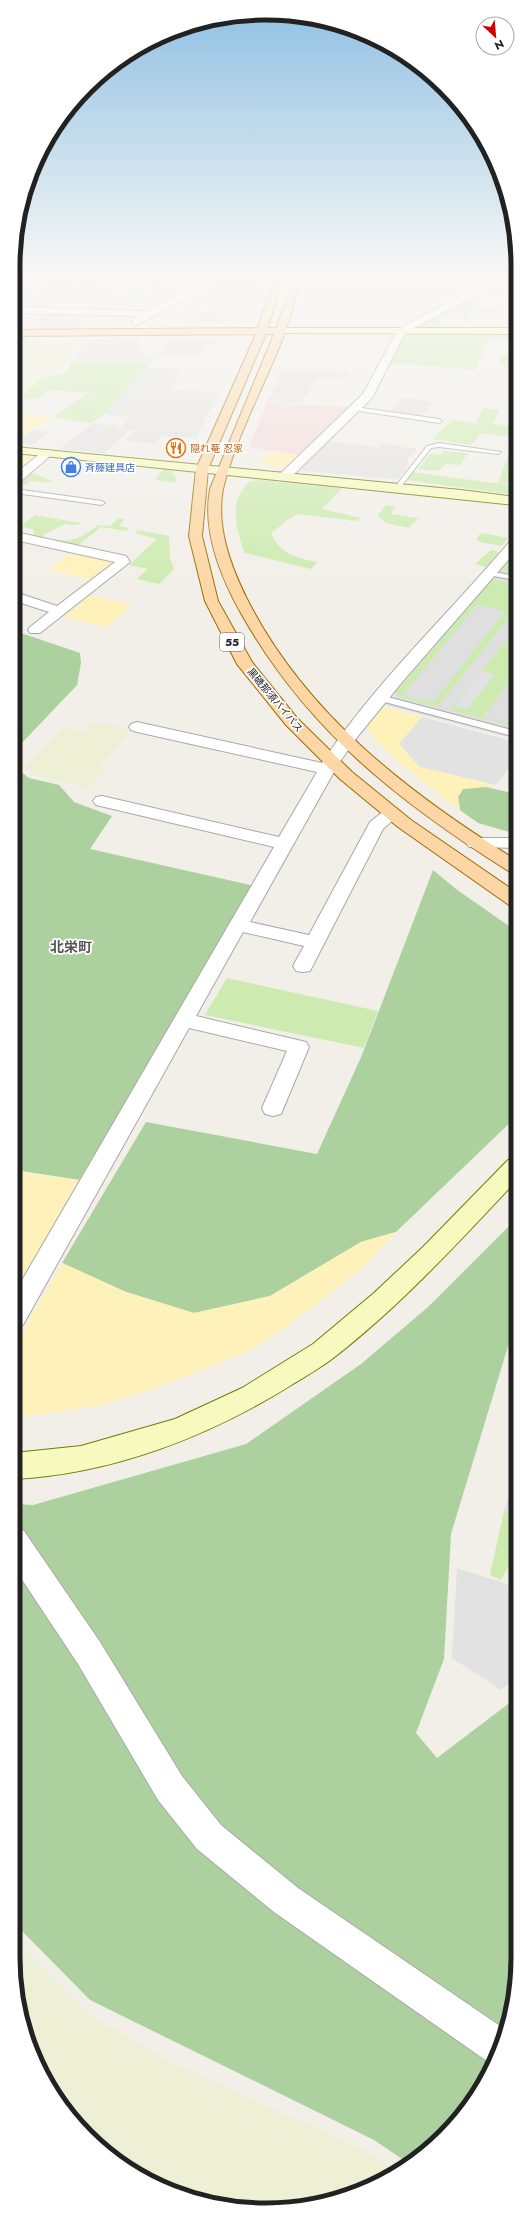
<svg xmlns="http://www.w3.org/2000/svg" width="531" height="2223" viewBox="0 0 531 2223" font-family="Jost,'Noto Sans JP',sans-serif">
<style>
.residential{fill:#e0dfdf}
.commercial{fill:#f2dad9}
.farmland{fill:#eef0d5}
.grass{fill:#cdebb0;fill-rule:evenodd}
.forest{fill:#add19e}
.sand{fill:#fff1ba}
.parking{fill:#e2e2e2}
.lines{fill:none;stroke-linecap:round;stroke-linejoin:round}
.lane-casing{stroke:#a9a9a9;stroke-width:2}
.street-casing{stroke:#a9a9a9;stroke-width:2}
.secondary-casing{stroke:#707d05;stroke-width:2}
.primary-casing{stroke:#a06b00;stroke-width:2}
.path{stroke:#fa8072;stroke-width:1;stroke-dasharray:1 1;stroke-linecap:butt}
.lane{fill:#fff;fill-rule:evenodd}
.street{fill:#fff;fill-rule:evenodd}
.secondary{fill:#f7fabf;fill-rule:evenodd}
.primary{fill:#fcd6a4;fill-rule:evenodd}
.labels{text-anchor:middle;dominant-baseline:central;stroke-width:3.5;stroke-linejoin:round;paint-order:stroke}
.far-food-label{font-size:10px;fill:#c56008;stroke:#fff;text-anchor:start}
.far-shop-label{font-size:10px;fill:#366cbe;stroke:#fff;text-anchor:start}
.far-street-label{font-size:10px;fill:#222;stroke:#fff}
.shield{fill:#fff;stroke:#646464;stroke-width:1}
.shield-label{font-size:11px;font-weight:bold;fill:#222}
.quarter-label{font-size:14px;font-weight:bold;fill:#555;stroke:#fff}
.rim{fill:none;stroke:#222;stroke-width:5}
</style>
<rect width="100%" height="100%" fill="#f2efe9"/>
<polygon class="residential" points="516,549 516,739 386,705"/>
<g class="commercial">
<polygon points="15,335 31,335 18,354 15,354"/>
<polygon points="267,403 350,407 301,455 249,447"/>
</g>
<g class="farmland">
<polygon points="31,335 82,335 59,374 15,374 15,354 18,354"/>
<polygon points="15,377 34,378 38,381 20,399 15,398"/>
<polygon points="95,722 125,728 130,732 99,766 106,770 87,789 73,784 38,776 25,767 63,728 83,731"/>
<polygon points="13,1939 88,2014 171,2062 366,2151 394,2170 331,2201 249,2209 154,2184 76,2124 32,2054 13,1958"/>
</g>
<g class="grass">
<path d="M15,278H220L188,294L206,283C195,281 185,279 174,281C160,285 150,293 135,294L34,278L15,281Z"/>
<polygon points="469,300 516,303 477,303 477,306 470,306 471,309 516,311 469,313 469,324 466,324 463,312 449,312 449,318 440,318 439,328 415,327"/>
<polygon points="516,333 516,341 488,339 475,370 407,364 389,365 405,334"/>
<polygon points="507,354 516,354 516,368 504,366 500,362 499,358"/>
<polygon points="72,362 151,362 148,368 104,414 91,423 53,417 89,393 49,390 37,399 20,399 42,377 66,374"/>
<polygon points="483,408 499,410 493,424 515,426 510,437 481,433 471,445 433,439 452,420 476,423"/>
<polygon points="444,451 468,453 460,465 446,464 438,471 418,469 430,454 440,455"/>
<polygon points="509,453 516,453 516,485 498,483"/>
<polygon points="107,464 132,465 129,468 111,467 103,474 84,471 90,466 102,468"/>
<polygon points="164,469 169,469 177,478 176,483 156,480 156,478"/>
<polygon points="412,472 516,486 516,495 406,480"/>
<polygon points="31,473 53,481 49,483 30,481 20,489 15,488"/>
<path d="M258,480L342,488L322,509L361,518L356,521L298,514L286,521L271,533C279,554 297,558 317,562L311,569L245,553C239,537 233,518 237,501C239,494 244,488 248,482Z"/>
<polygon points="386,505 395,507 391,514 418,518 409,528 386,523 377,516"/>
<path d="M35,515L80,523L78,525L65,524L43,535L45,538C71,543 77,541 98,525L110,526L119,518L125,519L119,526L129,528L126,531L101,527L77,546L33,537L34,530L21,526Z"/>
<polygon points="138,530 169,536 170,558 174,569 159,584 137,579 148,569 129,565 157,539 135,533"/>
<polygon points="480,534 481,533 508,538 502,546 480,542 476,539"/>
<polygon points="491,550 499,552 487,567 475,564"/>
<polygon points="516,550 516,566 511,571 516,574 500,569"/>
<path d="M492,579L516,584V609L437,707L397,696L395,693ZM477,605L505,611L433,702L403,695Z"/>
<polygon points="516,628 516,672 483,717 512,724 516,719 516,727 451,710"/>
<polygon points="227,978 378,1011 364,1048 205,1015"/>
<polygon points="504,1511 516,1515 516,1553 501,1580 490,1575"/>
</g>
<g class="forest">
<polygon points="15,631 80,653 81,663 77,685 20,745 15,755"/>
<polygon points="15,767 29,778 59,785 74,802 112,816 90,849 255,886 79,1180 14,1170"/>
<polygon points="486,787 516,794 516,834 478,823 460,810 458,797 463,789"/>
<polygon points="433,870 456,889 516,931 516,1117 396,1232 361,1242 270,1296 194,1313 126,1292 62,1263 146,1122 317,1154 362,1055"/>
<polygon points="516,1219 516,1320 451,1534 444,1659 416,1733 437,1758 516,1698 516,1991 484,2084 419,2158 408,2163 374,2140 90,2000 13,1922 14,1504 33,1505 246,1444 361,1364 428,1307"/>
</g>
<g class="sand">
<polygon points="21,413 50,417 25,436 15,435 15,416"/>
<polygon points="271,451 301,455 286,469 270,467 259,463"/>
<polygon points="15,452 33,454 35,457 15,474"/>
<polygon points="72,551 113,560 114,563 91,580 49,570"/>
<polygon points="90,595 132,605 106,627 64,617"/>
<path d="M384,707L422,717L399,744L420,767L496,785L463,789L458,797L460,810C442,796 371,744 367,726Z"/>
<polygon points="14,1170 79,1180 14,1293"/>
<polygon points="396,1232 365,1265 328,1295 294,1321 251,1350 159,1387 97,1406 14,1418 14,1352 33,1313 62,1263 126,1292 194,1313 270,1296 361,1242"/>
</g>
<g class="parking">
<polygon points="228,278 264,278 258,293 207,288"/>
<polygon points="311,278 495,278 487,282"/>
<polygon points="47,281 89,288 43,309 15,308"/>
<polygon points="199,311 249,314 248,317 223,323 187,323"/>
<polygon points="41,313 86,314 77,330 32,330"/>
<polygon points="86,339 141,339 139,345 143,349 141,355 156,355 151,362 72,362"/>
<polygon points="171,339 211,339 229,346 207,345 200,357 159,355"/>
<polygon points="148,368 180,369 171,390 219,392 196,438 161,436 155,444 125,440 135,431 120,428 131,417 104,414"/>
<polygon points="283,370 323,370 350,373 343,380 318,378 301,403 267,402"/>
<polygon points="403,397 434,402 422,416 390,411"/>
<polygon points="93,423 119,426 118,429 129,430 104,453 60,449"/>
<polygon points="32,430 49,432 32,445 15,443 15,435 25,436"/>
<polygon points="330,441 378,448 382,444 417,449 408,459 406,470 397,479 299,471"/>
<polygon points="482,671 495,674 468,709 455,706"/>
<polygon points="422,717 516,742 516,759 496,785 420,767 399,744"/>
<polygon points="516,1469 516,1515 504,1511"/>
<polygon points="457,1568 516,1587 516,1678 501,1690 452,1658"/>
</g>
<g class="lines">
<g class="lane-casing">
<g id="lane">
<polygon points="355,407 439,419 442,421 439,423 353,410"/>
<polygon points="439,443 501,452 498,454 439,447 431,448 399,489 395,489 395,487 427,446"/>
<polygon points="15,489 102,501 105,503 102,505 15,493"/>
<polygon points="488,571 516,576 516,580 488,575"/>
<polygon points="380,695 516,731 516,737 377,700 376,698"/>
</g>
</g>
<g class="street-casing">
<g id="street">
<polygon points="216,278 227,278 136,325 131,322 138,316 15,313 15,307 146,311"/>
<polygon points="497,278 507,278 405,333 372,398 288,480 280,480 278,477 280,474 363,394 398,329"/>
<polygon points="47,450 51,451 53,453 51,455 19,483 15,484 15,474 43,451"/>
<polygon points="15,532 126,556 130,562 40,633 30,633 28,630 30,627 49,612 15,601 15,592 57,606 115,562 15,540"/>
<path d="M516,539V551L403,681L358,736L339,763L250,922L309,935L370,822L385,810H397L400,814L383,829L310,971L303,972L296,971L293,966L304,946L243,932L196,1016L306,1042L309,1047L281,1114L273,1116L265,1114L262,1108L287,1051L189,1028L23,1325L14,1328V1294L274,847L96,805L93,801L96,797L102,796L279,837L317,772L137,732L131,730L129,727L131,724L137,722L322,763C375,682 449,614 511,540Z"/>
<polygon points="475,838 516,838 516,848 469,847 466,843 469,839"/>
<polygon points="14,1527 24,1531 100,1642 182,1776 221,1825 298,1888 503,2028 491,2062 484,2059 274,1912 197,1849 158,1800 78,1664 13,1566"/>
</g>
</g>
<g class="secondary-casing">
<g id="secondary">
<polygon points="280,328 516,328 516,334 277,333 275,331"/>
<polygon points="15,447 461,490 516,497 516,505 15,453"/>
<path d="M516,1157V1181C458,1243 399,1307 332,1359C320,1368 306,1376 293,1384C210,1436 113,1474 14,1479V1453L81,1446L175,1419L242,1388L313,1344L374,1293L423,1247L508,1160Z"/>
</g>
</g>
<g class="primary-casing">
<path id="primary" d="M274,278H282L268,328H276L287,299L292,278H300C287,352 241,416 223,489C216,526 230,564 246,597C304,713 408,793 516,860V873L510,872C399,802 308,731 242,615C221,578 202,532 210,489L274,334H266L208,469L202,536L218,601L252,662L297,718L352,772L411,820L516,892V907L509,905L398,827L340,779L286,725L237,664L205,601L189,536L196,469L256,334L15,336V330L258,328Z"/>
</g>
<polyline class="path" points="152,290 148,287 148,284 160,278"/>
<use href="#lane" class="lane"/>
<use href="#street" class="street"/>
<use href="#secondary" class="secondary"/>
<use href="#primary" class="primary"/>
</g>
<linearGradient id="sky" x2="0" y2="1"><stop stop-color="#8fc0e4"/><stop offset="0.47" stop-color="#f9f8f5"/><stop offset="1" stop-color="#f9f8f5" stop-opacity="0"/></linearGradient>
<rect width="531" height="589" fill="url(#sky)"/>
<defs>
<g id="restaurant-ring" transform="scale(1)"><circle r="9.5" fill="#fff" stroke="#e8710a" stroke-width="1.5"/><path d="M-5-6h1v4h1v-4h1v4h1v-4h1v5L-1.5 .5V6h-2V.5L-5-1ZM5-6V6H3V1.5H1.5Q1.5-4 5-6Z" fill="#e8710a"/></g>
<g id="shop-ring" transform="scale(1)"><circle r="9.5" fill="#fff" stroke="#3f7fe0" stroke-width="1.5"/><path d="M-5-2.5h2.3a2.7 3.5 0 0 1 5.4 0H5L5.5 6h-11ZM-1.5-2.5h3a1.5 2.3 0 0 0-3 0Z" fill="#3f7fe0"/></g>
</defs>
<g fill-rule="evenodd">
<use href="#restaurant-ring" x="176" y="448"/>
<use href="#shop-ring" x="71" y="467"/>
</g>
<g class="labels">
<g class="far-food-label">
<text x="190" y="448">隠れ菴 忍家</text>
</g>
<g class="far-shop-label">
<text x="85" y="467">斉藤建具店</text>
</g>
<g class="far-street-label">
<text transform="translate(275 700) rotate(50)">黒磯那須バイパス</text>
</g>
<rect class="shield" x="220" y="633" width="24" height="18" rx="3"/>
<g class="shield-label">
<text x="232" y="642">55</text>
</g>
<g class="quarter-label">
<text x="71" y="947">北栄町</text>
</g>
</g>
<path d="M0 0H531V2223H0ZM265 20H266A245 245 0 0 1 511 265V1958A245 245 0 0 1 266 2203H265A245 245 0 0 1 20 1958V265A245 245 0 0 1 265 20Z" fill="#fff" fill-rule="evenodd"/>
<path class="rim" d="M265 20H266A245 245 0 0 1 511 265V1958A245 245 0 0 1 266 2203H265A245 245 0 0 1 20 1958V265A245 245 0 0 1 265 20Z"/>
<g transform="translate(495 36) rotate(154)"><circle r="19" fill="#ffffff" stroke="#a7a7a7"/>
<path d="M0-3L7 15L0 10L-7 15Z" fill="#d40000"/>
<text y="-6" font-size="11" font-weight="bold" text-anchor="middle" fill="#222222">N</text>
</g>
</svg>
